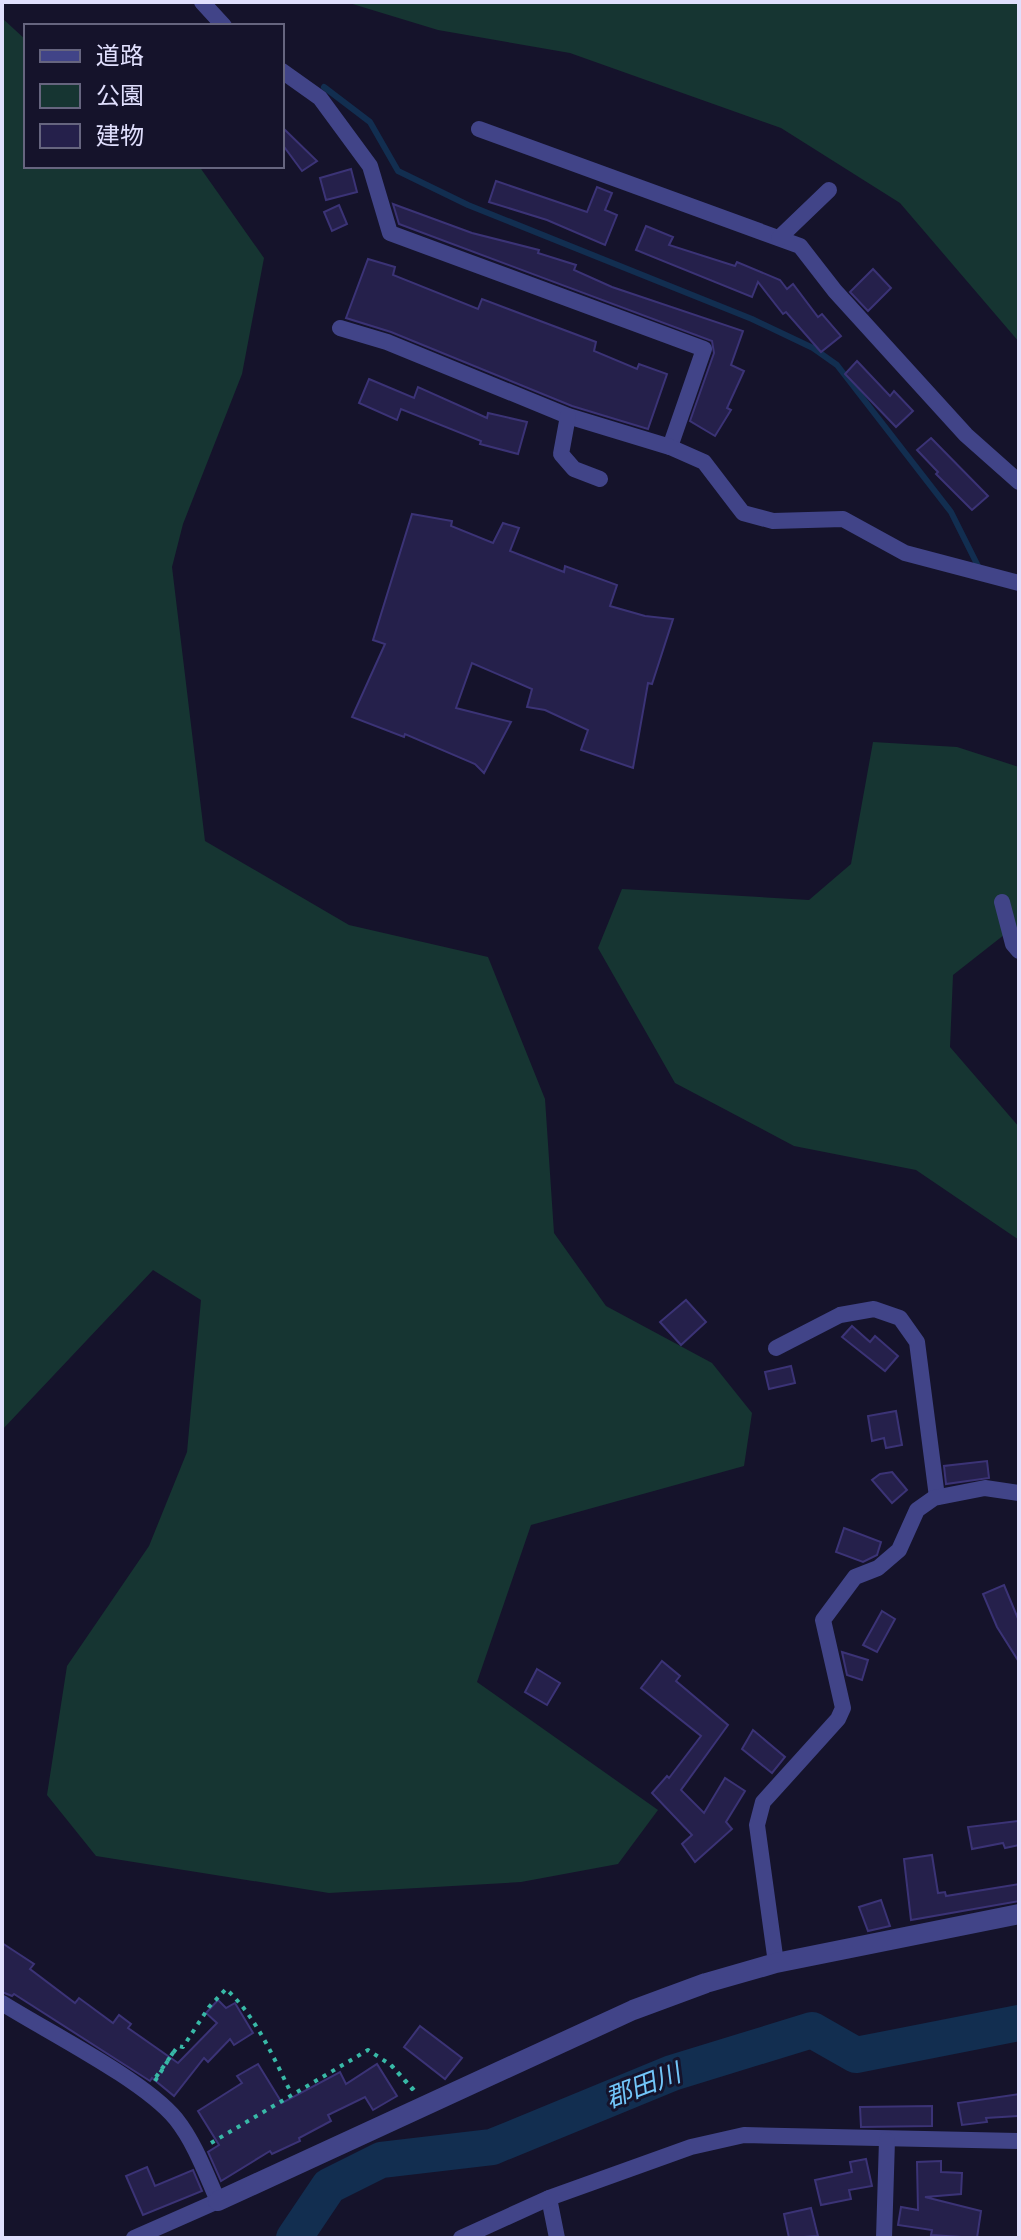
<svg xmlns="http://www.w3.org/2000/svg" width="1021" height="2240" viewBox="0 0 1021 2240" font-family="'Fira Sans','Noto Sans JP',sans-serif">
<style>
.green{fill:#163532}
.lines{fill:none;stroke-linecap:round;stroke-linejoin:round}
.stream{stroke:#122e50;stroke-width:6}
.river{stroke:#122e50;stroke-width:36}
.building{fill:#25204b;stroke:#3b3376;stroke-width:2}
.path{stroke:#38b9a7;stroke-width:4;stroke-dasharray:4 6;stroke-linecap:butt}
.minor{stroke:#414488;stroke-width:16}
.tertiary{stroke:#414488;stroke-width:20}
.labels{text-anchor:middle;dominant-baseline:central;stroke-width:6;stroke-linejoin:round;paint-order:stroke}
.water-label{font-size:26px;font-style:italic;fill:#72c5f8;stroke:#15132b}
</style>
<rect width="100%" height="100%" fill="#15132b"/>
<g class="green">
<polygon points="346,2 1019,2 1019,342 900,203 781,128 570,53 438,30"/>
<polygon points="2,18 26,40 26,166 199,166 264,258 242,374 183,524 172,567 205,841 349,925 488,957 545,1099 554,1233 606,1306 712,1363 752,1413 744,1466 531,1525 477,1682 658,1810 618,1864 521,1882 329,1893 96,1856 47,1795 67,1666 149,1546 187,1452 201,1300 153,1270 2,1430"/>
<polygon points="873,742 957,747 1019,767 1019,931 1009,931 953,975 950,1047 1019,1127 1019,1240 916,1170 794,1146 675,1083 598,948 622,889 809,900 851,864"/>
</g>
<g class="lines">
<polyline class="stream" points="324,87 370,122 398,171 468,205 752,319 813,348 837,365 951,512 979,568"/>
<polyline class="river" points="294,2238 329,2186 381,2160 492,2147 672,2073 812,2030 856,2055 1019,2023"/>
</g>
<g class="building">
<polygon points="282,127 317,161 302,171 282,144"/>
<polygon points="351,169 357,192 326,200 320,178"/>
<polygon points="496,181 587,212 597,187 612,193 605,210 617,215 605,245 547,220 489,202"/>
<polygon points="393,204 472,233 539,250 538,253 576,265 574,270 612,287 743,331 731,365 744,371 727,408 731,410 715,436 690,421 714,353 712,341 399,224"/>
<polygon points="339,205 347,224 332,231 324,212"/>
<polygon points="646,226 673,237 669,245 735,266 737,262 780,280 787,289 793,284 818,317 822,314 841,336 821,352 786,312 783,314 758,282 752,297 636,250"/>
<polygon points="368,259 395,267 393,275 478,309 482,299 596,342 594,351 637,369 639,364 667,374 648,429 572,406 391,332 346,318"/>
<polygon points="873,269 891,288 868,311 850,292"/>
<polygon points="857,361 890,396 894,391 913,411 896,427 845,374"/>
<polygon points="369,379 414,398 418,387 487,418 488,413 527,422 518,454 480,444 481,441 401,409 397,420 359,403"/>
<polygon points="931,438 988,496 972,510 936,474 938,472 917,450"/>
<polygon points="412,514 452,521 451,526 493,543 503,523 519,528 510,551 564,572 565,566 617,585 610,606 645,616 673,619 652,684 648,683 633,768 581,750 588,730 545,710 527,707 532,689 472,663 456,708 511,722 484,773 475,764 405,734 404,737 352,717 385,644 373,640"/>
<polygon points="686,1300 706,1322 681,1345 660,1322"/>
<polygon points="852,1326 870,1342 875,1336 898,1356 885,1371 842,1337"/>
<polygon points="791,1366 795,1383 769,1389 765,1372"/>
<polygon points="896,1411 902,1445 886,1448 884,1438 872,1441 868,1416"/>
<polygon points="987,1461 989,1478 946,1484 944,1466"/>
<polygon points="892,1472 907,1490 892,1503 872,1480 880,1474"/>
<polygon points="844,1528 881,1542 877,1555 863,1562 836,1552"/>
<polygon points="1004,1585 1019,1621 1019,1662 997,1627 983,1594"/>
<polygon points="882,1611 895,1619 877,1652 863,1645"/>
<polygon points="842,1652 868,1660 862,1680 847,1675"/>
<polygon points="662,1661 680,1676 676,1681 728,1725 681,1790 704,1813 725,1778 745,1791 726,1822 732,1829 695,1862 682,1844 692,1835 652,1793 667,1776 669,1778 701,1736 641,1688"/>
<polygon points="537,1669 560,1683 547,1705 525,1692"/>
<polygon points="753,1730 785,1757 772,1773 742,1749"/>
<polygon points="1019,1821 1019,1845 1005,1848 1003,1843 972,1849 968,1827"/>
<polygon points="932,1855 938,1893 945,1892 946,1896 1019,1884 1019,1901 911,1920 904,1859"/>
<polygon points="881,1900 890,1926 868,1931 859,1907"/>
<polygon points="2,1943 34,1964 30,1969 75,2003 79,1998 113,2023 119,2015 131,2024 128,2028 178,2063 217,2023 206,2013 218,2000 226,2008 235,2003 253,2033 234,2045 230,2039 208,2062 204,2058 174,2096 152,2078 150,2081 14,1994 12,1996 2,1992"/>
<polygon points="420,2026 462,2058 445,2079 404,2047"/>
<polygon points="258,2064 282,2103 340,2072 346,2084 377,2064 397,2096 373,2110 365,2097 328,2115 331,2121 299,2138 300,2141 272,2154 270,2151 221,2181 208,2152 219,2145 198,2111 242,2083 237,2076"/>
<polygon points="1019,2094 1019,2116 986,2118 987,2122 962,2125 958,2103"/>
<polygon points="932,2106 932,2126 861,2127 860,2107"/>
<polygon points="866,2159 872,2186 849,2190 851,2199 821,2205 815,2180 852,2172 850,2162"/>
<polygon points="941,2161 941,2172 962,2173 961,2194 925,2197 981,2211 977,2238 931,2235 932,2230 898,2225 901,2207 918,2210 917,2162"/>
<polygon points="147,2167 155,2186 193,2170 202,2191 143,2215 126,2176"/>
<polygon points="811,2208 818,2236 789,2238 784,2214"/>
</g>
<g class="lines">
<g class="path">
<polyline points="391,2065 413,2090"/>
<path d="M156,2077L178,2046L183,2047L209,2007L226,1989C255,2015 274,2058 291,2093"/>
<polyline points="155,2081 176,2048"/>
<polyline points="211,2143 368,2050 391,2065 414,2090"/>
</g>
<g class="minor">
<polyline points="202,2 224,26"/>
<polyline points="282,71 320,98 370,166 390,233 704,349 670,447"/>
<polyline points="479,129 800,246 835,291 966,435 1019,482"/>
<polyline points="779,238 829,190"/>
<polyline points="340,328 387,342 568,416 670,447 704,462 743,513 773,521 843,519 905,553 1019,583"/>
<polyline points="568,416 561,454 574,469 600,479"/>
<polyline points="1002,902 1013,944 1019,951"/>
<polyline points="776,1348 840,1315 874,1309 900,1318 917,1342 937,1497"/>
<polyline points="776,1963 757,1825 763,1802 838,1719 843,1708 823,1620 855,1577 878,1568 899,1550 917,1510 934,1498 985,1488 1019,1493"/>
<path d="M2,2003C48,2032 144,2080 176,2119C195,2143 206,2174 218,2201L134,2238"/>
<polyline points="549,2198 557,2238"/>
<polyline points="461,2238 549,2198 691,2147 744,2135 1019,2141"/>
<polyline points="884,2238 887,2140"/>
</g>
<polyline class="tertiary" points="218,2201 633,2010 706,1983 776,1963 1019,1914"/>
</g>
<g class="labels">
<g class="water-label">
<text transform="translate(643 2086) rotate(-21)">郡田川</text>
</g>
</g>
<rect width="1021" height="2240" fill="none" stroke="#e0dffd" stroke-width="8"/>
<rect x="24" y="24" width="260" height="144" fill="#15132b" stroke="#66657f" stroke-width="2"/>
<rect x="40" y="50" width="40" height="12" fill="#414488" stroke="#66657f" stroke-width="2"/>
<text x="96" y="64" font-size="24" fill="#e0dffd">道路</text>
<rect x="40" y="84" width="40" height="24" fill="#163532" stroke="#66657f" stroke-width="2"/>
<text x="96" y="104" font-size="24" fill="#e0dffd">公園</text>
<rect x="40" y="124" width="40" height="24" fill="#25204b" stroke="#66657f" stroke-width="2"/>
<text x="96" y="144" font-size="24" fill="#e0dffd">建物</text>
</svg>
